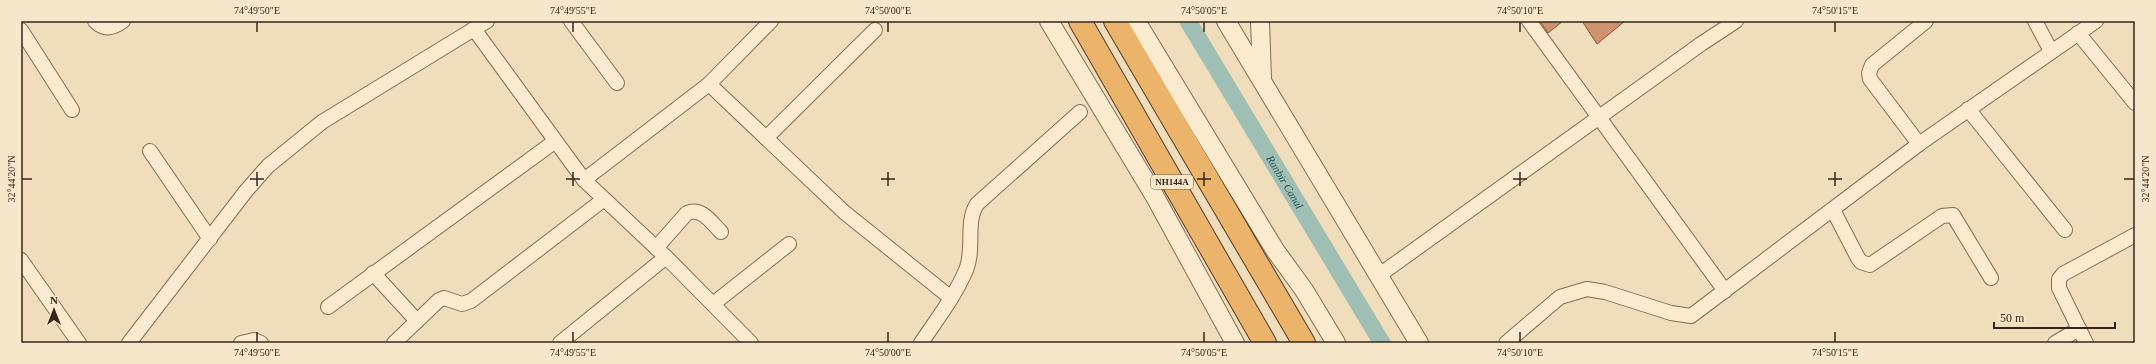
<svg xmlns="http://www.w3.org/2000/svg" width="2156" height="364" viewBox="0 0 2156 364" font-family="'Times New Roman',serif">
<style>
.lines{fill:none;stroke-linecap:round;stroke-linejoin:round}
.canal{stroke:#9fbfb4;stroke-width:17}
.building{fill:#cf926f;stroke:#86543a}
.minor-casing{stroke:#866c54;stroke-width:16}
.tertiary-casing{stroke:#866c54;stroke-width:20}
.trunk-casing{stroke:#533b29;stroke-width:24}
.minor{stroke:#faeace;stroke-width:14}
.tertiary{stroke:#faeace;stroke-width:18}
.trunk{stroke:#ecb36a;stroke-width:22}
.ticks{fill:none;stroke:#35261a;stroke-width:1.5}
.labels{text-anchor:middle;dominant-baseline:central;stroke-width:4;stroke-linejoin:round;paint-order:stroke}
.shield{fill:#f6e7ca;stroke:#6f604f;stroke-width:1}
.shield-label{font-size:9px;font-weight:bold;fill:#35261a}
.water-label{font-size:11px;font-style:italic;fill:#295550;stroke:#f6e7ca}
.neatline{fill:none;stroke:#35261a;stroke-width:1.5}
.ticks-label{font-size:10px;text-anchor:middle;fill:#35261a}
</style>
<rect width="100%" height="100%" fill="#efddbb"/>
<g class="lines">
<path class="canal" id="s1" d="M1188,21L1382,343"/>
</g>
<g class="building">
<polygon points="1540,21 1563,21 1548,33"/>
<polygon points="1582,21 1625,21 1597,44"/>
</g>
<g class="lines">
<g class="minor-casing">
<g id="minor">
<path d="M95,21C105,31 113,28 123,21"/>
<polyline points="571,21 617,83"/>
<polyline points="1529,21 1725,291"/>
<polyline points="2035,21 2051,51"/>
<polyline points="474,29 584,180 666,257 751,343"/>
<polyline points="21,30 72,110"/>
<polyline points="2078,33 2135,103"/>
<polyline points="709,84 844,212 951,298"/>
<polyline points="1968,109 2065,230"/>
<polyline points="766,138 875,30"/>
<polyline points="1919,144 1870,79 1869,73 1872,65 1926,21"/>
<polyline points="150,151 210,239"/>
<polyline points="584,180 709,84 771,21"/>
<polyline points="1833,210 1858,258 1861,262 1870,265 1942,216 1953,215 1991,278"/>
<path d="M656,248L687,213C702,207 711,222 721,232"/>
<polyline points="21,260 79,343"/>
<polyline points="373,273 417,321"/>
<polyline points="1378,276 1701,44 1736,21"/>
<polyline points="713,304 789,244"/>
<polyline points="328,307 554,142"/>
<polyline points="129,343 246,191 268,166 322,122 487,21"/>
<polyline points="241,343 254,340 261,343"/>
<polyline points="394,343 439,300 444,298 462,304 471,301 603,200"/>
<polyline points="560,343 666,257"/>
<path d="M921,343C937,319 955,296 966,270C975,249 965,222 977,204L1080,112"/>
<polyline points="1506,343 1560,297 1587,289 1605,292 1671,313 1691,316 1919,144 2096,21"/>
<polyline points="2055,343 2079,329"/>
<polyline points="2086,343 2059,288 2059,279 2063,274 2135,235"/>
</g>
</g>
<g class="tertiary-casing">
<g id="tertiary">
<polyline points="1049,21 1154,195 1235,343"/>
<polyline points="1136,21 1275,250 1304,290 1336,343"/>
<polyline points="1226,21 1419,343"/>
<polyline points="1260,21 1262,79"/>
</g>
</g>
<g class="trunk-casing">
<g id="trunk">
<polyline points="1080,21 1265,343"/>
<polyline points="1115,21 1304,343"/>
</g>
</g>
<use href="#minor" class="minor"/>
<use href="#tertiary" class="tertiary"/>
<use href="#trunk" class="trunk"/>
</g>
<path class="ticks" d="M257,22V32M573,22V32M888,22V32M1204,22V32M1520,22V32M1835,22V32M257,172V186M573,172V186M888,172V186M1204,172V186M1520,172V186M1835,172V186M22,179H32M250,179H264M566,179H580M881,179H895M1197,179H1211M1513,179H1527M1828,179H1842M2124,179H2134M257,332V342M573,332V342M888,332V342M1204,332V342M1520,332V342M1835,332V342"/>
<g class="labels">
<rect class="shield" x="1151" y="175" width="42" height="14" rx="3"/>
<g class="shield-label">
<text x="1172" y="182">NH144A</text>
</g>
<g class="water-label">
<text stroke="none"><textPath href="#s1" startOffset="188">Ranbir Canal</textPath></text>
</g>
</g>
<rect width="2156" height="364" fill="none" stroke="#f6e7ca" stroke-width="44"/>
<g transform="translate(54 310)" stroke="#f6e7ca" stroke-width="3" paint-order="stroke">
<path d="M0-3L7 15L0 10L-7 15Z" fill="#35261a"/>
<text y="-6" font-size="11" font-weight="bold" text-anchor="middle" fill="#35261a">N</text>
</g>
<path d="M1994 322v6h121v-6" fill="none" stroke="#35261a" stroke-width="2"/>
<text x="2000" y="322" font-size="12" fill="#35261a" stroke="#f6e7ca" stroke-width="3" paint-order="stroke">50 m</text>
<rect x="22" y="22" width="2112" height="320" class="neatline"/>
<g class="ticks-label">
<text x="257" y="14">74°49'50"E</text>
<text x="573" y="14">74°49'55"E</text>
<text x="888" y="14">74°50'00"E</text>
<text x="1204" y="14">74°50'05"E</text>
<text x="1520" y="14">74°50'10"E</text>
<text x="1835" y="14">74°50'15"E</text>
<text transform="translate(11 179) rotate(-90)" y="4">32°44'20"N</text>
<text transform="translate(2145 179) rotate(-90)" y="4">32°44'20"N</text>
<text x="257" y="356">74°49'50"E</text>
<text x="573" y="356">74°49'55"E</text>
<text x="888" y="356">74°50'00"E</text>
<text x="1204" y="356">74°50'05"E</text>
<text x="1520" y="356">74°50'10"E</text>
<text x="1835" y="356">74°50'15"E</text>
</g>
</svg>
